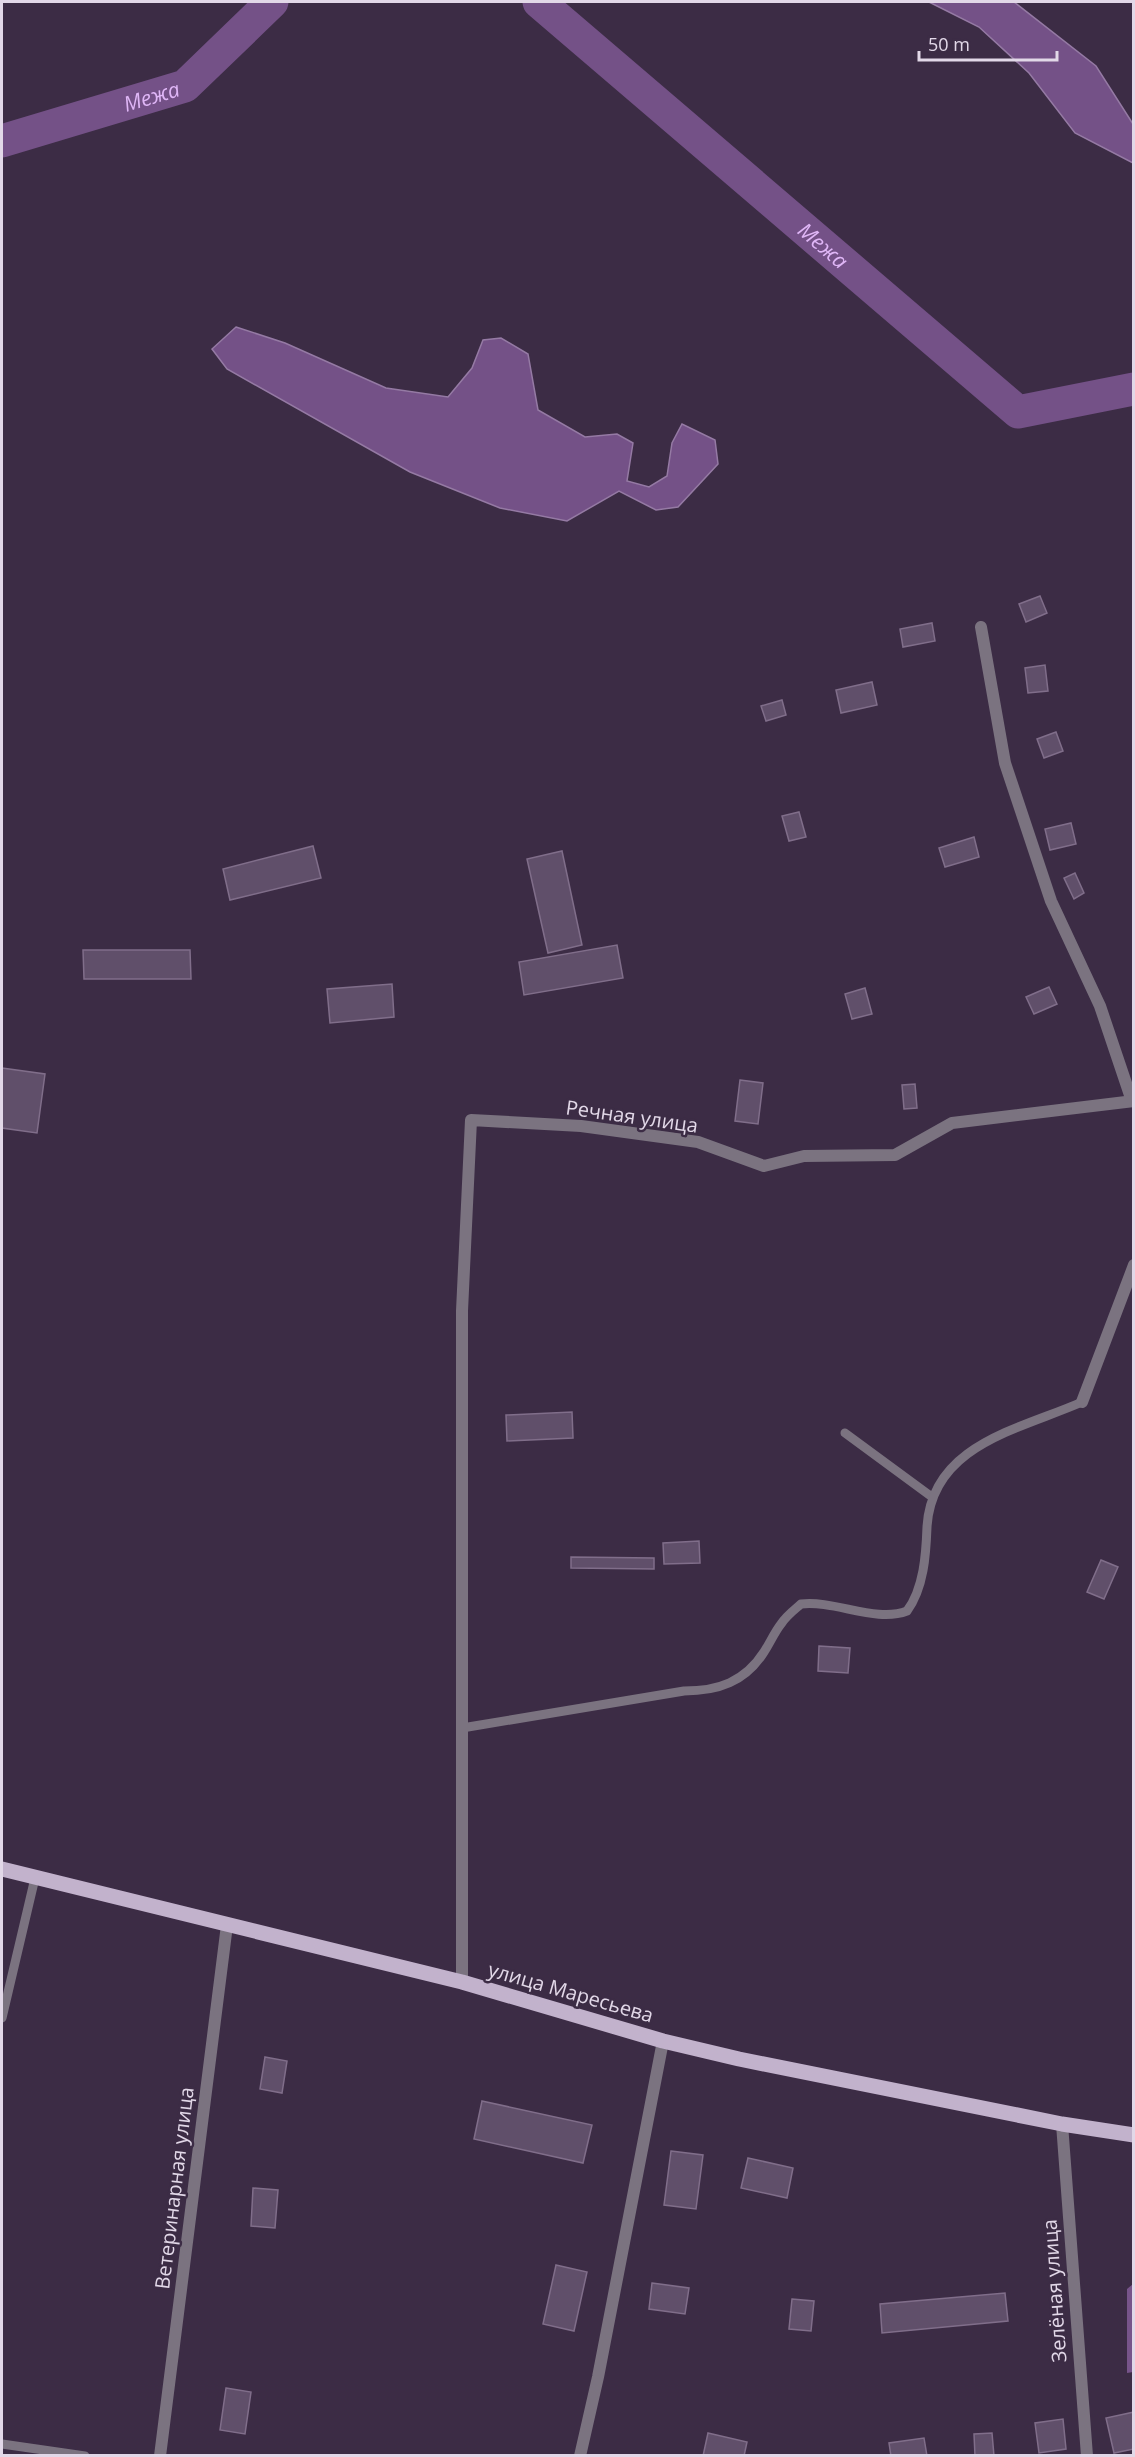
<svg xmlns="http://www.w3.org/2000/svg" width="1135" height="2457" viewBox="0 0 1135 2457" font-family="'Open Sans',sans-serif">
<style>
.forest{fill:#77548a}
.water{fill:#745187;stroke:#957aa4;stroke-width:1.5}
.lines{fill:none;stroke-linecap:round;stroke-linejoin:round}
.river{stroke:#745187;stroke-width:33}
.building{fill:#604f6a;stroke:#806e8a;stroke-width:1.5}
.lane{stroke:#7b7380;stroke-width:9}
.street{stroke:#7b7380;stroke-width:12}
.primary{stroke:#c2b2cc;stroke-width:15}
.labels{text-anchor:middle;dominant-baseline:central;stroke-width:5;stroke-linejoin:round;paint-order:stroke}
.street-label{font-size:20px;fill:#e2d8e8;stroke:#3c2c45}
.water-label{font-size:21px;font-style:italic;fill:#dfb6f6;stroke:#3c2c45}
</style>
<rect width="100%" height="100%" fill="#3c2c45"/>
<polygon class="forest" points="1133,2284 1133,2372 1127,2373 1127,2289"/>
<g class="water">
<polygon points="929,2 1014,2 1096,66 1133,124 1133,163 1075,133 1029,73 979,27"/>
<polygon points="236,327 285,343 386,388 448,397 472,368 483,340 501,338 528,354 538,410 585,437 617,434 633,443 627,481 649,487 667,476 672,443 682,424 715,440 718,464 678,507 656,510 619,491 567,521 500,508 410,472 227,369 212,349"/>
</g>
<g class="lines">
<g class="river">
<path id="s1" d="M539,2L1018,412L1134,389"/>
<path id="s2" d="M2,141L185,86L272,2"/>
</g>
</g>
<g class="building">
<polygon points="1040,596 1047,613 1026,622 1019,604"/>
<polygon points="932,623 935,641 903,647 900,629"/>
<polygon points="1045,665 1048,691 1028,693 1025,668"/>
<polygon points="872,682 877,705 841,713 836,690"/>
<polygon points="782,700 786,715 766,721 761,706"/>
<polygon points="1056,732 1063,751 1044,758 1037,739"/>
<polygon points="799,812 806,837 789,841 782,816"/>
<polygon points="1071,823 1076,844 1050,850 1045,829"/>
<polygon points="974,837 979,857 945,867 939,848"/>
<polygon points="313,846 321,878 230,900 223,869"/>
<polygon points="562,851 582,945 548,953 527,859"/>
<polygon points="1075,873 1084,893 1074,899 1064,878"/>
<polygon points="617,945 623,978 524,995 519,962"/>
<polygon points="83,950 190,950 191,979 84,979"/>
<polygon points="392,984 394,1017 330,1023 327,989"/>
<polygon points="1049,987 1057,1004 1034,1014 1026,997"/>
<polygon points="865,988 872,1014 852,1019 845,994"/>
<polygon points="2,1068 45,1074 37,1133 2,1128"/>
<polygon points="740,1080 763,1083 758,1124 735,1121"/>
<polygon points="915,1084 917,1108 904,1109 902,1085"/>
<polygon points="572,1412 573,1438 507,1441 506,1415"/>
<polygon points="699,1541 700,1563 664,1564 663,1543"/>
<polygon points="571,1557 654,1558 654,1569 571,1568"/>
<polygon points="1101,1560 1118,1567 1104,1599 1087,1592"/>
<polygon points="819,1646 850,1648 848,1673 818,1671"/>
<polygon points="265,2057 287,2061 282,2093 260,2089"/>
<polygon points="482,2101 592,2125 583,2163 474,2139"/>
<polygon points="671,2151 703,2155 696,2209 664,2205"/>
<polygon points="748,2158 793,2168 787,2198 741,2188"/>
<polygon points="253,2188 278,2190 275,2228 251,2226"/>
<polygon points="556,2265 587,2272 574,2331 543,2324"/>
<polygon points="652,2283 689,2288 685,2314 649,2309"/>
<polygon points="1005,2293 1008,2321 882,2333 880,2304"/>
<polygon points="792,2299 814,2301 811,2331 789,2329"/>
<polygon points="226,2388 251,2392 245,2434 220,2430"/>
<polygon points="1134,2412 1134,2449 1114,2453 1106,2418"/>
<polygon points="1063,2419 1066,2449 1039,2453 1035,2423"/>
<polygon points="708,2433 747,2442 744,2456 703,2456"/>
<polygon points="992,2433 994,2456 975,2456 974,2434"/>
<polygon points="924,2438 927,2456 891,2456 889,2443"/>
</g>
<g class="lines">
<g class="lane">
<polyline points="845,1433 932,1497"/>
<path d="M462,1728L684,1691C718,1691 745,1682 764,1652C770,1643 774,1633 781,1624C786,1616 794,1610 801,1604C835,1600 876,1623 907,1611C924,1588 926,1554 927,1527C932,1444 1021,1429 1082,1402"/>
<polyline points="2,2018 35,1878"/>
<polyline points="2,2444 85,2456"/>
</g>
<g class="street">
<polyline points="981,627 1005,763 1051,901 1100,1006 1132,1101"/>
<polyline points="1082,1402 1134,1265"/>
<polyline points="462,1982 462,1311 471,1120 581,1126 698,1142 764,1166 804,1156 895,1155 952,1123 1134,1101"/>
<polyline points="1062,2124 1087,2456"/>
<polyline points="160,2456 227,1925"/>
<polyline points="580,2456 598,2377 663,2041"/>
</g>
<polyline class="primary" points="2,1869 462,1982 663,2041 739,2059 1062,2124 1134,2135"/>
</g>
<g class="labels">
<g class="street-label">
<text transform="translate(632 1116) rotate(8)">Речная улица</text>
<text transform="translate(571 1992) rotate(16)">улица Маресьева</text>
<text transform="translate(174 2188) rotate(-83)">Ветеринарная улица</text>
<text transform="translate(1054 2291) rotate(-94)">Зелёная улица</text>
</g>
<g class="water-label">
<text stroke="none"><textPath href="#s2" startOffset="156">Межа</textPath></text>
<text stroke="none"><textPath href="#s1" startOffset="374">Межа</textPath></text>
</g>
</g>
<rect width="1135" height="2457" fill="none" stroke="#e2d8e8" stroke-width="6"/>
<path d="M919 51v9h138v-9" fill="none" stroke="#e2d8e8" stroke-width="3"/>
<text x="928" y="51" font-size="18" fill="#e2d8e8" stroke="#3c2c45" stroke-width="4.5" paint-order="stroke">50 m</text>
</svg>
